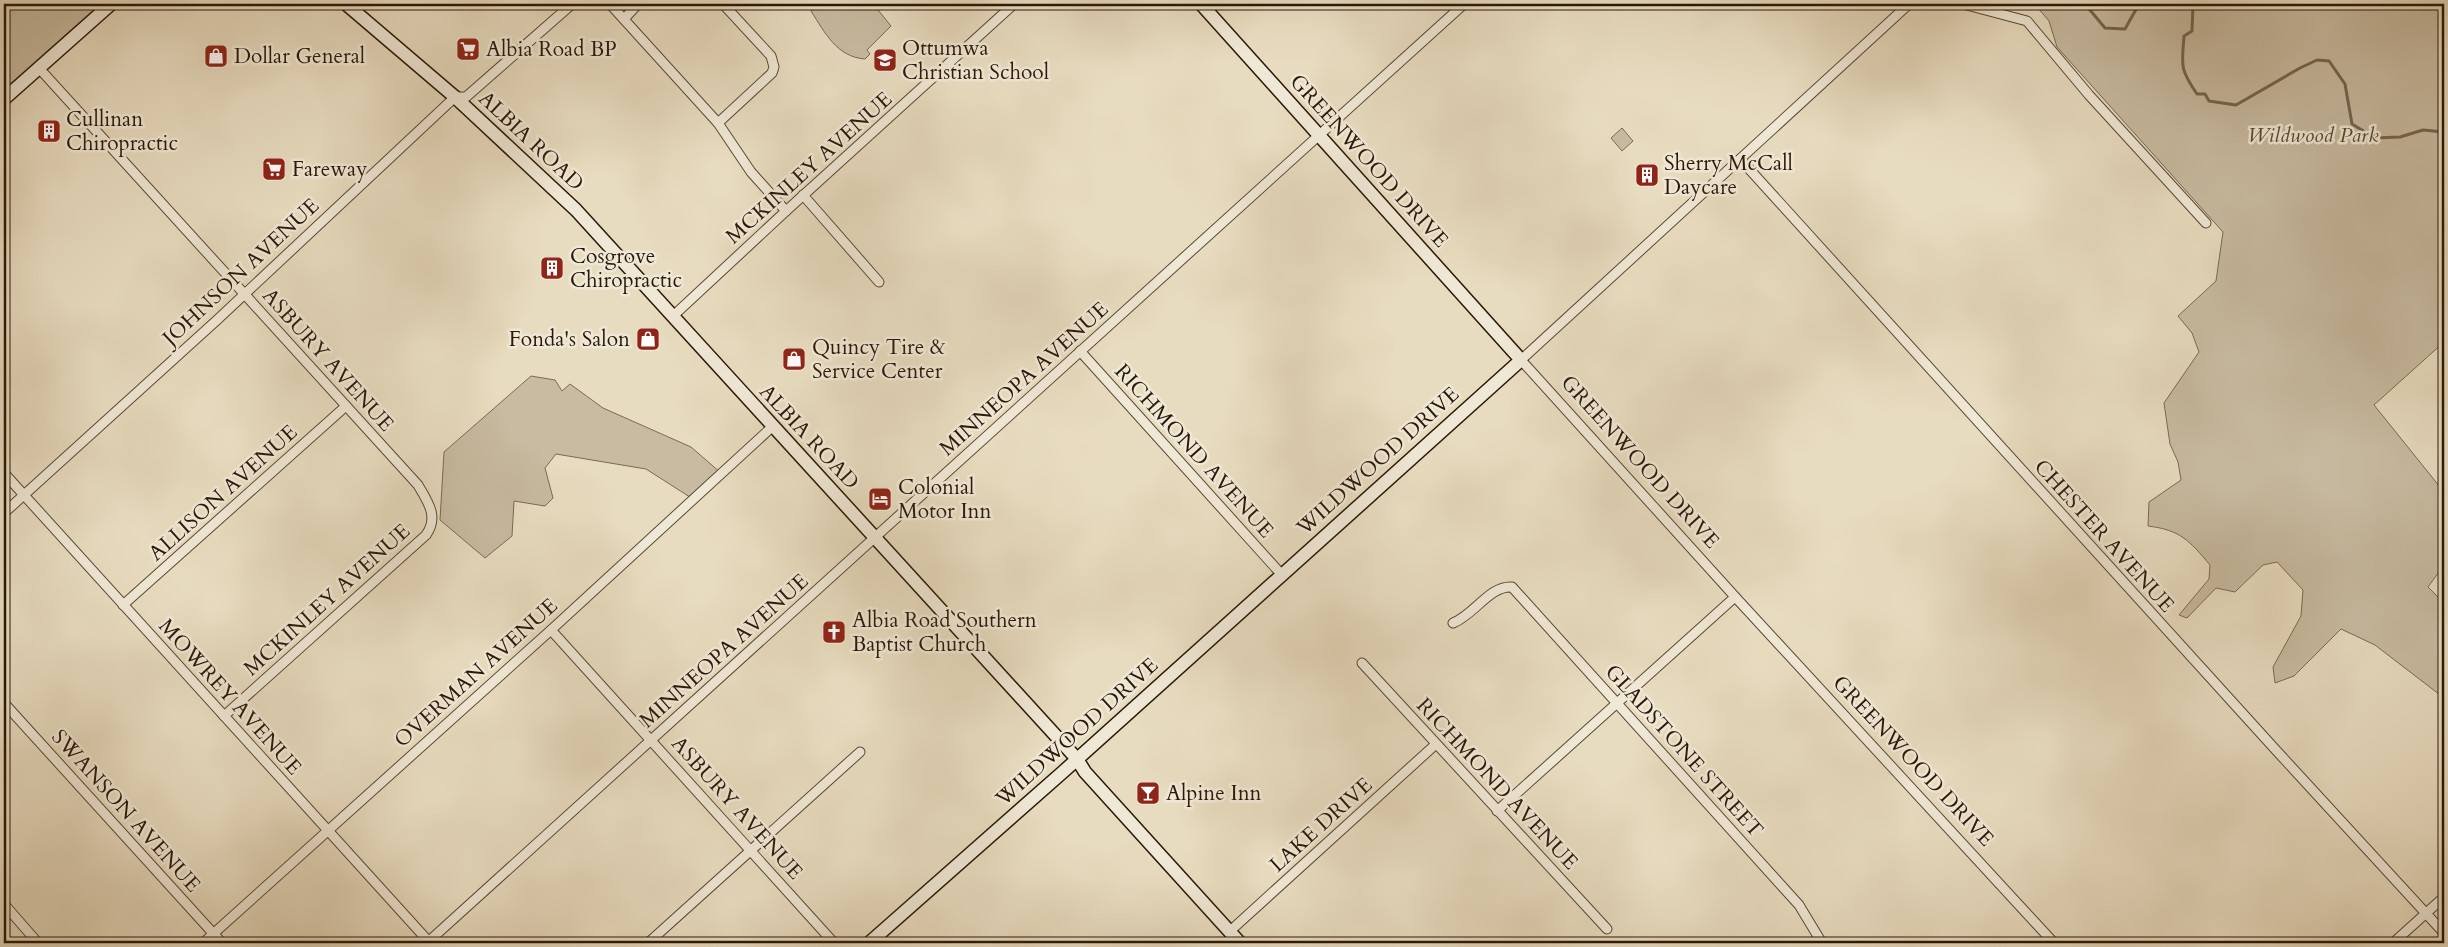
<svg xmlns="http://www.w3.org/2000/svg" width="2448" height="947" viewBox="0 0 2448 947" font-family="Cardo,serif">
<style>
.green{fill:#c8bba1;stroke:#796a54}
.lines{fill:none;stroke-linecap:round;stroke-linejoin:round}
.stream{stroke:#756551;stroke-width:3}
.street-casing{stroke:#5a4936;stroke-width:11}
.secondary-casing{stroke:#2a1808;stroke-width:15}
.street{stroke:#f0e8d6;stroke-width:9}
.secondary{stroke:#f0e8d6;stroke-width:12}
.labels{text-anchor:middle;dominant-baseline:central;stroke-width:5;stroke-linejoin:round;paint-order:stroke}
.poi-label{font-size:21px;fill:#2a1808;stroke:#f0e8d6;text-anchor:start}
.park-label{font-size:21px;font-style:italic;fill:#594936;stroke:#f0e8d6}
.street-label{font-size:21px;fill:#2a1808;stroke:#f0e8d6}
</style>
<rect width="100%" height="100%" fill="#e8dcc0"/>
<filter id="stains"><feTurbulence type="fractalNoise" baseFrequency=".004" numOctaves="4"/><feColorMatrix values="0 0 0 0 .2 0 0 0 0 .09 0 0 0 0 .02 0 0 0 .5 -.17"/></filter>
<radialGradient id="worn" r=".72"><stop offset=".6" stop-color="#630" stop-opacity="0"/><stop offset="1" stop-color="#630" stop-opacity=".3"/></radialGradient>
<g class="green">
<polygon points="4,4 111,4 4,99"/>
<path d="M819,4H885L878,10L891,26L867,50L870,54L865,59C837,57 825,33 811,11Z"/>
<path d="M1982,4H2444V342L2374,405L2444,492V565L2428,587L2444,603V698L2375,645L2341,629L2294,676L2275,683L2273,667L2301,616L2303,590L2277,562L2263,565L2235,592L2216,588L2187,618L2179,615L2209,579L2210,565C2189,540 2180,530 2148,526L2149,502L2181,480L2178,462L2170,444L2164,403L2199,352L2192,333L2178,316L2216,281L2223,232L2057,47L2049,21L2038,8L1994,7Z"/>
<polygon points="1622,128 1633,141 1622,151 1611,138"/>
<polygon points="531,376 555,380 562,391 570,384 603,408 691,447 721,473 693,499 646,469 556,454 545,468 553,498 545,506 514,501 512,536 485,558 440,520 444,452"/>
</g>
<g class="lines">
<g class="stream">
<polyline points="2085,4 2105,28 2125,29 2139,4"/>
<path d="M2193,4L2192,31L2184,36C2182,65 2179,68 2197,94H2205L2209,101L2236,105L2300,68L2317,60L2329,61L2345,84L2352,124L2375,138L2400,137L2423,130L2444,132"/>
</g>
<g class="street-casing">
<g id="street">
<polyline points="610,4 718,123 751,172 786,211"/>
<polyline points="1909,4 1521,360 1738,600 2054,943"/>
<polyline points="1963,4 2027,21 2089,95 2206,223"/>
<polyline points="624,19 638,4"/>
<path d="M38,67L418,485C428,502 439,517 426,535L224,716"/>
<polyline points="718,123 772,73 774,67 771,56 723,4"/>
<polyline points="1741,160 2274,748 2444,933"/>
<polyline points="803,195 879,282"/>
<polyline points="672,317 786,211 1014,4"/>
<polyline points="1080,351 1282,575"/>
<polyline points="4,473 430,943"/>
<polyline points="4,513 217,320 455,97 466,97 572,4"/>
<polyline points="123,605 346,406"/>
<path d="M1453,623C1474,615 1490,585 1512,587L1799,905L1822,943"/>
<polyline points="551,630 834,943"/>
<polyline points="1362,663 1607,929"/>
<polyline points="4,703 222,943"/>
<polyline points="1497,811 1735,597"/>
<polyline points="4,904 38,943"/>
<polyline points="1229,932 1436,744"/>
<polyline points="428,942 1464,4"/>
<polyline points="203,943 551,630 772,427"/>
<polyline points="648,943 860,752"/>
<polyline points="2393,943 2444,897"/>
</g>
</g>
<g class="secondary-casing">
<g id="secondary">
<polyline points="346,4 455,97 576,210 1077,759 1085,772 1240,943"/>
<polyline points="4,99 111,4"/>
<polyline points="869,943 1064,771 1521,360 1201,4"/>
</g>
</g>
<use href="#street" class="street"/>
<use href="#secondary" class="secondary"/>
</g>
<defs>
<g id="supermarket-square" transform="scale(1.25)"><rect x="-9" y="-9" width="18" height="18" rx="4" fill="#8f2418" stroke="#f0e8d6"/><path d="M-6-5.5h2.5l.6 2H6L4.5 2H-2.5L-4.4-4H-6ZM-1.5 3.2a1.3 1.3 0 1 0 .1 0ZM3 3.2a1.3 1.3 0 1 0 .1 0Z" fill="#fff"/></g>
<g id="shop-square" transform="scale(1.25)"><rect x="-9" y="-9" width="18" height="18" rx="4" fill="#8f2418" stroke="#f0e8d6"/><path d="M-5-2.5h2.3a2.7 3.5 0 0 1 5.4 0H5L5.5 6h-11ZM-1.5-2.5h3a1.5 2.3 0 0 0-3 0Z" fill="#fff"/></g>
<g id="school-square" transform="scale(1.25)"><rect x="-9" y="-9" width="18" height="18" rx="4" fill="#8f2418" stroke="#f0e8d6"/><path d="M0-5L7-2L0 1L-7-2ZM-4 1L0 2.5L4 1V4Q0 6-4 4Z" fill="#fff"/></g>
<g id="building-square" transform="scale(1.25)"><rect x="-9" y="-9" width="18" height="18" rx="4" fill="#8f2418" stroke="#f0e8d6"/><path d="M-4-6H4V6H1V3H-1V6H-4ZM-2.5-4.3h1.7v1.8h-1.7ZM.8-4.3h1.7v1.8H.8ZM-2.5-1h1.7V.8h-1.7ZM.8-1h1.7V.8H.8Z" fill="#fff"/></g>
<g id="hotel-square" transform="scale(1.25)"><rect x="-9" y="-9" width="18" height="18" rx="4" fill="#8f2418" stroke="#f0e8d6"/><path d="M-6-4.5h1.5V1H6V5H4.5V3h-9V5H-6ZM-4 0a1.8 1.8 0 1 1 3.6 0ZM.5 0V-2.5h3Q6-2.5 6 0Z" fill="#fff"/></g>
<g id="church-square" transform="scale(1.25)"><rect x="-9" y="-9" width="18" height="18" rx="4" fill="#8f2418" stroke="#f0e8d6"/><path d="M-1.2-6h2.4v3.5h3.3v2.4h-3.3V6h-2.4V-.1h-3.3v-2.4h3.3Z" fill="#fff"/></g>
<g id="bar-square" transform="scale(1.25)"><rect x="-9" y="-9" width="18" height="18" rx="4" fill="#8f2418" stroke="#f0e8d6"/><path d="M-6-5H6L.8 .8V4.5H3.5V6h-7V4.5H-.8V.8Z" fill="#fff"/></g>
</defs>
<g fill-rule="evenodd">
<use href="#supermarket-square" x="468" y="49"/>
<use href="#shop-square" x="216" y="56"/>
<use href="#school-square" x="885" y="60"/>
<use href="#building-square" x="49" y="131"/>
<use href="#supermarket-square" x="274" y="169"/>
<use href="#building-square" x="1647" y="175"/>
<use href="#building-square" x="552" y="268"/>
<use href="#shop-square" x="648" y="339"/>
<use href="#shop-square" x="794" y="359"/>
<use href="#hotel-square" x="880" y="499"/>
<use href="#church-square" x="834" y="632"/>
<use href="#bar-square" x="1148" y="793"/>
</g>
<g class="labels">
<g class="poi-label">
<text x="902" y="48">Ottumwa<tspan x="902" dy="24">Christian School</tspan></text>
<text x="486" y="49">Albia Road BP</text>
<text x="234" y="56">Dollar General</text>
<text x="66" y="119">Cullinan<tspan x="66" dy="24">Chiropractic</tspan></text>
<text x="1664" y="163">Sherry McCall<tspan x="1664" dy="24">Daycare</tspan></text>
<text x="292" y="169">Fareway</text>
<text x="570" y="256">Cosgrove<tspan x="570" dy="24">Chiropractic</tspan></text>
<text x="630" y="339" text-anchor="end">Fonda's Salon</text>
<text x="812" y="347">Quincy Tire &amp;<tspan x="812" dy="24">Service Center</tspan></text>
<text x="898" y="487">Colonial<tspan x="898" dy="24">Motor Inn</tspan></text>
<text x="852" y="620">Albia Road Southern<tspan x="852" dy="24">Baptist Church</tspan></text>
<text x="1166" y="793">Alpine Inn</text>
</g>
<g class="park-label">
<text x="2313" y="135">Wildwood Park</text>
</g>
<g class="street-label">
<text transform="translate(531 141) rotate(43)">ALBIA ROAD</text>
<text transform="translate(1369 161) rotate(48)">GREENWOOD DRIVE</text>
<text transform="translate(809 168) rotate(-42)">MCKINLEY AVENUE</text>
<text transform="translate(241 272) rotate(-43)">JOHNSON AVENUE</text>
<text transform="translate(328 360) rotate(48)">ASBURY AVENUE</text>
<text transform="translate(1024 379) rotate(-42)">MINNEOPA AVENUE</text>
<text transform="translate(809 437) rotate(47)">ALBIA ROAD</text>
<text transform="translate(1194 451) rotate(48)">RICHMOND AVENUE</text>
<text transform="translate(1378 461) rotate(-42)">WILDWOOD DRIVE</text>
<text transform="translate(1640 462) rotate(48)">GREENWOOD DRIVE</text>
<text transform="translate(223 493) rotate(-42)">ALLISON AVENUE</text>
<text transform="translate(2104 536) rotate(48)">CHESTER AVENUE</text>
<text transform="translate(327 600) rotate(-42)">MCKINLEY AVENUE</text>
<text transform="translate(724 651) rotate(-42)">MINNEOPA AVENUE</text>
<text transform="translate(476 673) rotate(-42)">OVERMAN AVENUE</text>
<text transform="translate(230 697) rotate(48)">MOWREY AVENUE</text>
<text transform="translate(1077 732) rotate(-42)">WILDWOOD DRIVE</text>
<text transform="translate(1684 751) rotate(48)">GLADSTONE STREET</text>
<text transform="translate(1913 761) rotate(47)">GREENWOOD DRIVE</text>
<text transform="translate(1497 784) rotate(47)">RICHMOND AVENUE</text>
<text transform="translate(737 808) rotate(48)">ASBURY AVENUE</text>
<text transform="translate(126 811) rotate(48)">SWANSON AVENUE</text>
<text transform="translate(1321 825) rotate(-42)">LAKE DRIVE</text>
</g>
</g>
<rect width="2448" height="947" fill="none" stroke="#e8dcc0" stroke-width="20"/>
<rect x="5" y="5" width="2438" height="937" fill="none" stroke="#2a1808" stroke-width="2.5"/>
<rect x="10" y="10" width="2428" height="927" fill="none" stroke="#2a1808"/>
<rect width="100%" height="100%" filter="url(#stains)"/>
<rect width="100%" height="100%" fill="url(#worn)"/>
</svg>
